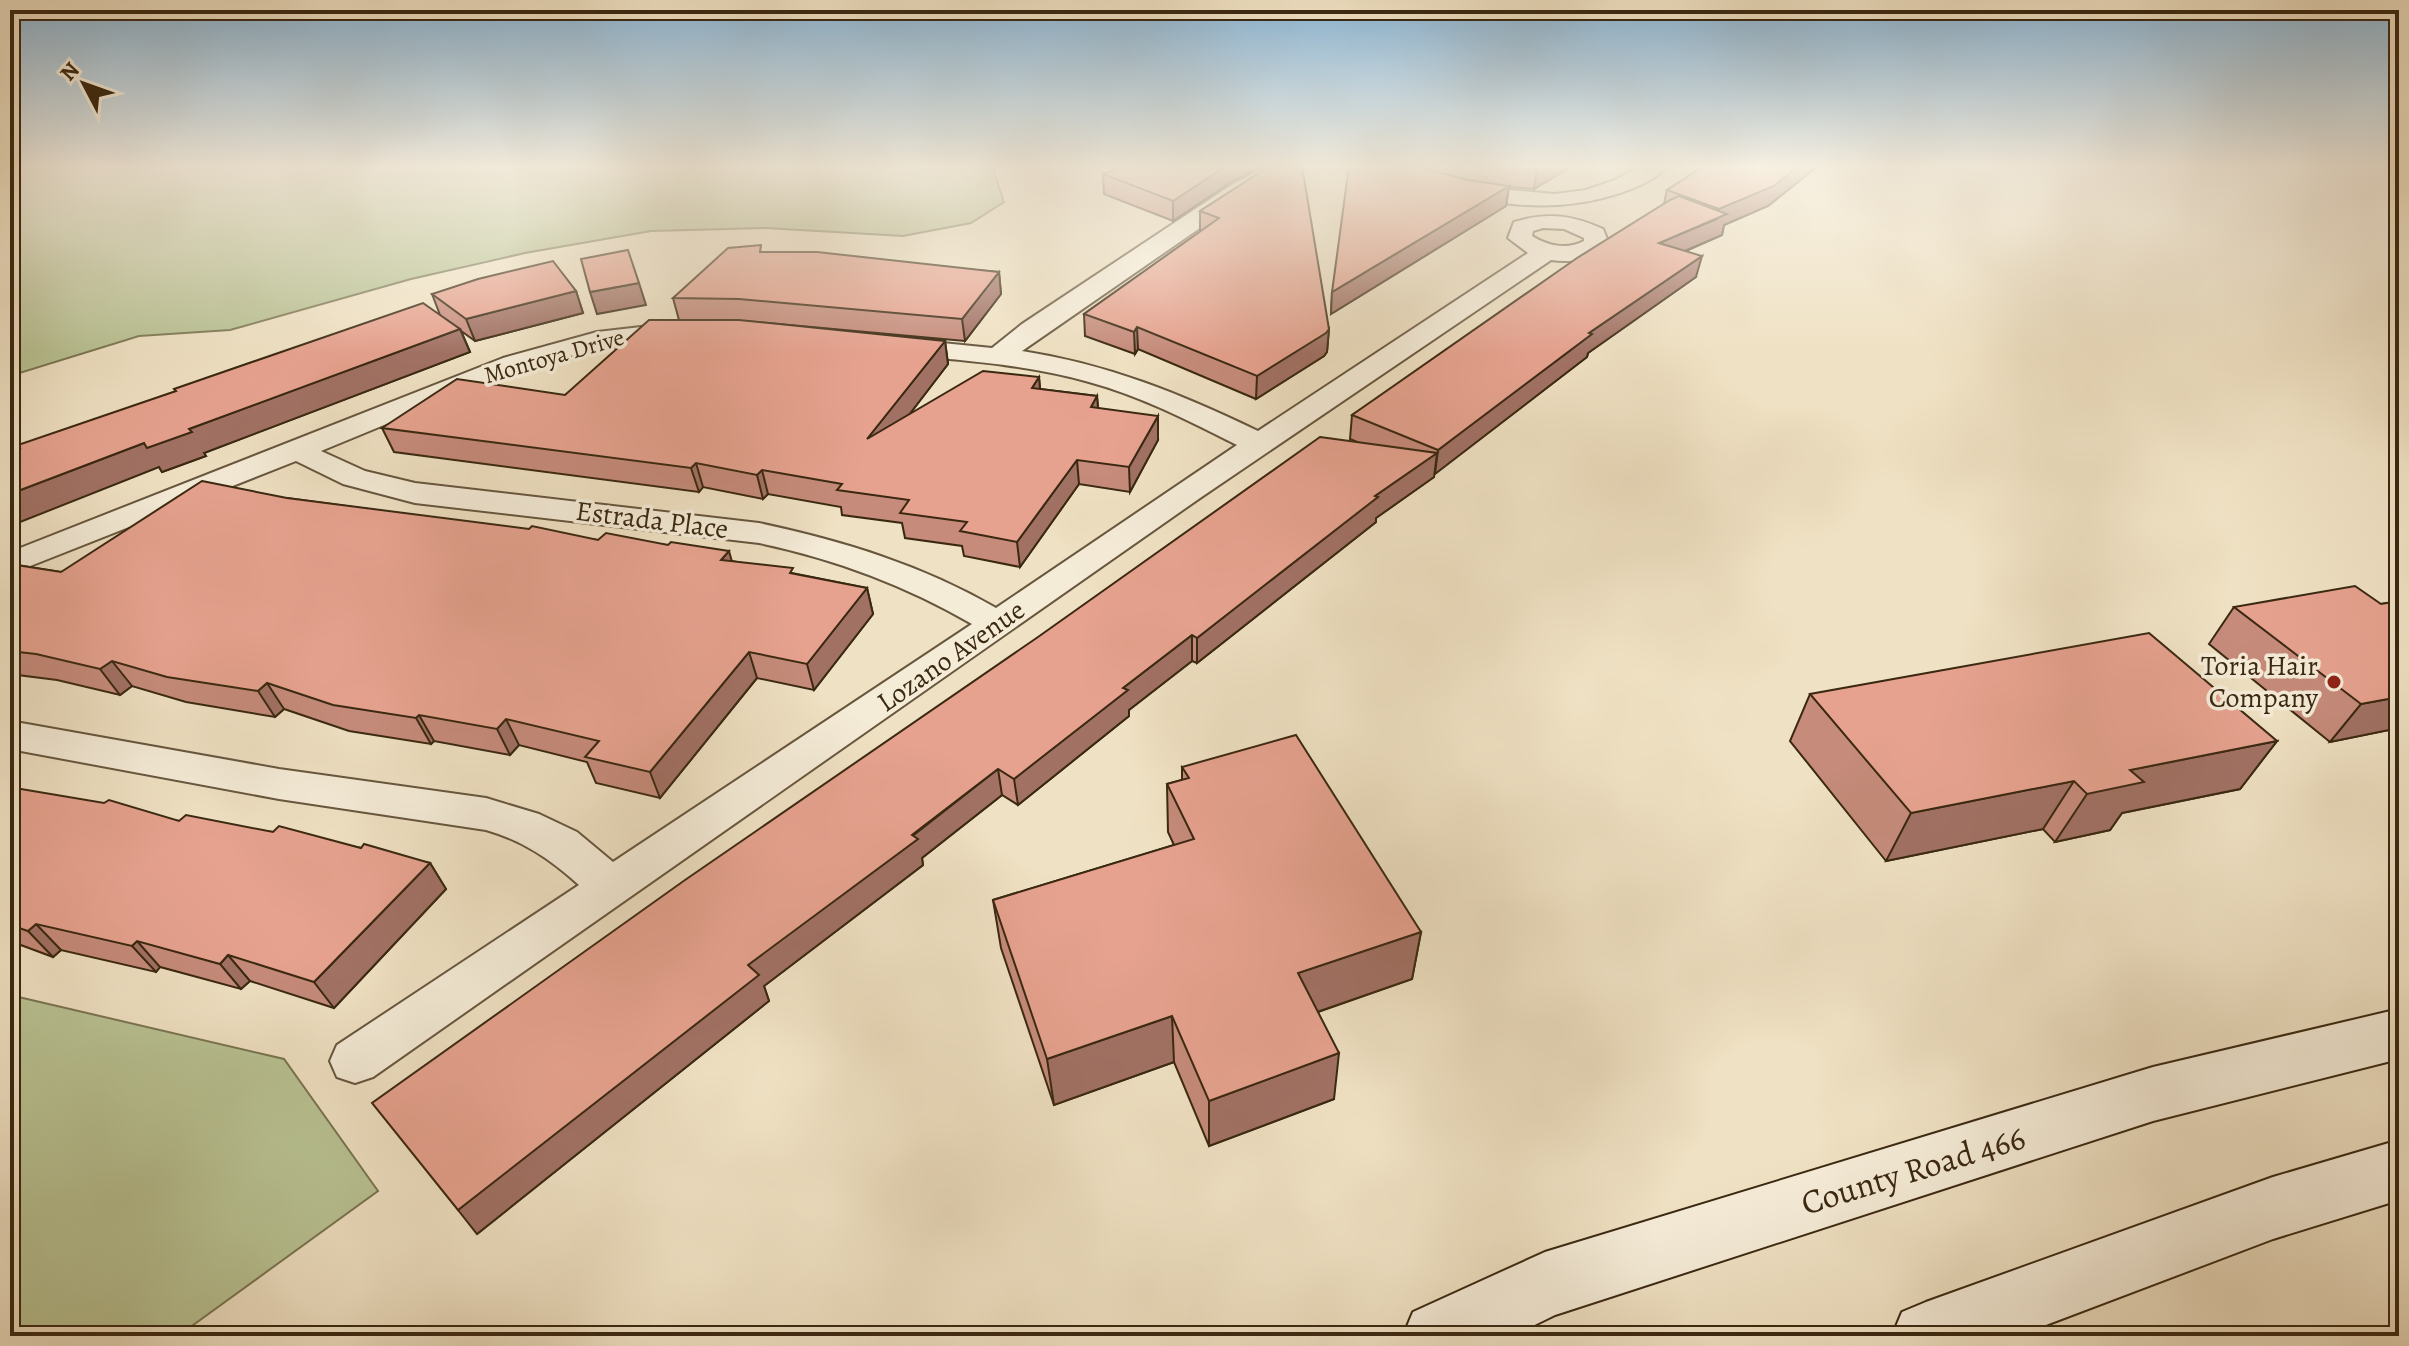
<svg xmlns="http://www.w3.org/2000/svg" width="2409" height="1346" viewBox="0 0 2409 1346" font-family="Alegreya,serif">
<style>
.green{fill:#b9c394;stroke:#7a7652;stroke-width:2}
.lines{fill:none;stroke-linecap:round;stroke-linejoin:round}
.minor-casing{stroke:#67563e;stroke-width:4}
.secondary-casing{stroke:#3a2811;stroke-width:4}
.minor{fill:#f5ecd8;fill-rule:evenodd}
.secondary{fill:#f5ecd8;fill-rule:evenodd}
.wall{fill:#c68b7b;stroke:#3a2811;stroke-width:2}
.shaded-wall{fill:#a17164;stroke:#3a2811;stroke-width:2}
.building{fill:#e6a28f;stroke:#3a2811;stroke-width:2}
.poi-dot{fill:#8f2418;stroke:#f5ecd8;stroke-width:3}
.labels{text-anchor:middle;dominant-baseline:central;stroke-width:7;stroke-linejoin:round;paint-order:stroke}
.far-street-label{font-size:24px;fill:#3a2811;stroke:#f5ecd8}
.street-label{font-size:28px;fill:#3a2811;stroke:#f5ecd8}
.poi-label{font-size:28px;fill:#3a2811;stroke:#f5ecd8;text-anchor:end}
.near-street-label{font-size:34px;fill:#3a2811;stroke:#f5ecd8}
</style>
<rect width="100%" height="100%" fill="#efe1c3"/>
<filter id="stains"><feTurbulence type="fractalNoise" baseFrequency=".0025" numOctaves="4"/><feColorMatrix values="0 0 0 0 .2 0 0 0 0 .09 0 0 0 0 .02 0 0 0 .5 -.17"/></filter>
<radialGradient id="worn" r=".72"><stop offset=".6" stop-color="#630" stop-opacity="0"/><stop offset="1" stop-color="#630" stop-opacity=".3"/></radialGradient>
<g class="green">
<polygon points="10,166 992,166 1004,202 971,223 903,236 766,228 651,231 525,253 411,279 230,330 139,336 10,376"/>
<polygon points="10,995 284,1059 378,1191 178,1336 10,1336"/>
</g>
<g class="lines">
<g class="minor-casing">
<g id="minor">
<path d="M1268,166H1295L1249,194L1022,351C1107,364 1181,394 1258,431L1528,253L1508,238L1514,222C1548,212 1571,215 1603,229L1609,244C1597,260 1571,263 1551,260L1200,498L373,1077L355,1083L337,1077L330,1061L337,1045L579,885C550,859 524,841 486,830L279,799L10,749V721L279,769L486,798L539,814L577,832L613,862L972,624C905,585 835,559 759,543L415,503L343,484L296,461L10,574V552L503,358L597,332L685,322L695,324L698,330L695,336L641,341L565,357L481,385L321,451L365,471L415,483L759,523C843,541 922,565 996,608L1237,445C1189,421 1141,396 1089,382C1026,364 958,360 893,354L883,352L879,346L883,340L893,338L992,348L1022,324L1233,184ZM1543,228L1564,229L1584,238V241C1567,250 1548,246 1532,236L1533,231Z"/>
<path d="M1372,166H1404L1487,188L1555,194L1586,190L1615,180L1641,166H1667C1657,179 1635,188 1620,193C1536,221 1456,197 1375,171Z"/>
</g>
</g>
<g class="secondary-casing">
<g id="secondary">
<polygon points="2399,1009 2399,1059 2153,1121 1555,1315 1512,1336 1403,1336 1413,1312 1545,1252 2153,1067"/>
<polygon points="2399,1140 2399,1200 2273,1239 2017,1336 1892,1336 1902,1312 1926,1302 2273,1177"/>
</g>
</g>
<use href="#minor" class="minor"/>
<use href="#secondary" class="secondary"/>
</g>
<g class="wall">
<polygon points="1122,166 1262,166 1231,182 1173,221 1104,194 1103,174 1122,167"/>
<polygon points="1270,166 1329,329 1327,352 1324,356 1256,399 1138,349 1135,354 1085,336 1084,314 1200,232 1200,211"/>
<polygon points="1414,166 1572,166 1534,189 1509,187 1506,206 1331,314 1332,292"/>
<polygon points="1704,166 1818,166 1768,206 1724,225 1722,235 1686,251 1696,277 1588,353 1587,357 1434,474 1434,477 1376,518 1376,522 1197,663 1192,661 1129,710 1129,716 1018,805 1002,795 922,858 923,865 764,986 769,1001 477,1234 1360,443 1350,439 1352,415 1664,204 1667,190"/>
<polygon points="762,252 999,272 1001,294 965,341 745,321 945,341 948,364 909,415 1039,377 1040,389 1097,396 1098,408 1158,440 1130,492 1079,484 1020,567 964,556 962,546 905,538 902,523 842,515 841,507 768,494 763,499 703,487 699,492 394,452 382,428 565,395 679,320 673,298"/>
<polygon points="576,291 583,313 475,341 461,331 470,352 204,453 206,456 162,472 159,467 20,448 440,315 432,294"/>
<polygon points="287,498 598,540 668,545 732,561 867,588 873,614 814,690 757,678 660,798 596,783 587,762 519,745 510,755 434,741 431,744 349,731 284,709 275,717 186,702 132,686 120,695 57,680 10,674 10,564 61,572"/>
<polygon points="2399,601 2399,728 2330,742 2209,644 2234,607 2381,604"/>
<polygon points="1810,694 2277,741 2240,789 2122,813 2110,830 2055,842 2043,829 1886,861 1790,741"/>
<polygon points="1182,767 1421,932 1412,979 1318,1012 1334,1099 1209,1146 1174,1062 1054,1105 1001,948 993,900 1174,845 1168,832 1167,784 1182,780"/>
<polygon points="10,792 179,821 273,832 361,848 430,863 446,889 334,1008 250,981 241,989 160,967 156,972 61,950 53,957 10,941"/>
</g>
<g class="shaded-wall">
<polygon points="1226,166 1262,166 1231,182 1173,221 1173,201"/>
<polygon points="1543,166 1572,166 1534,189 1537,169"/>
<polygon points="1799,166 1818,166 1768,206 1724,225 1722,235 1654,264 1659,243 1717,219 1719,209"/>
<polygon points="1509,186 1506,206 1331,314 1332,292"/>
<polygon points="1702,256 1696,277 1588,353 1587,357 1435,474 1438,450 1589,333"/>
<polygon points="999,272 1001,294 965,341 962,319"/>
<polygon points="639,283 646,305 597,314 590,292"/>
<polygon points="576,291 583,313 475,341 466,319"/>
<polygon points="1137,327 1138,349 1135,354 1134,332"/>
<polygon points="460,329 470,352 204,453 206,456 162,472 159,467 10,526 10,494 144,443 189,429"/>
<polygon points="1329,329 1327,352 1324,356 1256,399 1257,376"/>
<polygon points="945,341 948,364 872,463 867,439"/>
<polygon points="1039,377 1041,400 1032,388"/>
<polygon points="1097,396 1099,420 1091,407"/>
<polygon points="1158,416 1158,440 1130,492 1129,467"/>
<polygon points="1437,453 1434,477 1376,518 1376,522 1197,663 1197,638 1375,496"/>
<polygon points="1077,460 1079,484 1020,567 1017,542"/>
<polygon points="696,463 703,487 699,492 691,468"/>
<polygon points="762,470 768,494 763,499 757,475"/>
<polygon points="729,551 736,576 721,560"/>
<polygon points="867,588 873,614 814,690 807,664"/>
<polygon points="1192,635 1192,661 1129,710 1129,716 1018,805 1014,779 1123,688"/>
<polygon points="749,652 757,678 660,798 650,772"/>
<polygon points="112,661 132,686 120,695 100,669"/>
<polygon points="267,683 284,709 275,717 258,691"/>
<polygon points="2399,697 2399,728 2330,742 2361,704"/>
<polygon points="419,715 434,741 431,744 416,718"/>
<polygon points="506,719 519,745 510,755 497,729"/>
<polygon points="2277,741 2240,789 2122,813 2110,830 2055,842 2087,794 2130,770"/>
<polygon points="998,769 1002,795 922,858 923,865 764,986 769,1001 477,1234 458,1210 748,965"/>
<polygon points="2074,781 2043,829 1886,861 1911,813"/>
<polygon points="430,863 446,889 334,1008 314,982"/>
<polygon points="36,924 61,950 53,957 28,931"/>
<polygon points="1421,932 1412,979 1294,1020 1298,973"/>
<polygon points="137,941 160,967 156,972 132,946"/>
<polygon points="228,955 250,981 241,989 220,964"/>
<polygon points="1172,1016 1174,1062 1054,1105 1047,1059"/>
<polygon points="1339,1053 1334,1099 1209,1146 1209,1101"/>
</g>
<g class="building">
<polygon points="1125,166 1226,166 1173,201 1103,174"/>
<polygon points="1270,166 1302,166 1329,329 1326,333 1257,376 1137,327 1134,332 1084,314 1219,218 1200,211"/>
<polygon points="1349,166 1414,166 1468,180 1509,186 1332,292"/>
<polygon points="1494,166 1543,166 1537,169"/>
<polygon points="1704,166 1799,166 1774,186 1719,209 1667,190"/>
<polygon points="1679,196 1727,214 1659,243 1702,256 1589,333 1592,334 1438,450 1352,415 1577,258 1670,200"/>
<polygon points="761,245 760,252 817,252 999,272 962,319 739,299 673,298 728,248"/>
<polygon points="628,250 639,283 590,292 581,259"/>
<polygon points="553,261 576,291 466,319 432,294 478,279"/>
<polygon points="423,303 460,329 189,429 192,432 147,448 144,443 10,494 10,451 20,448 18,445 176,391 174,389"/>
<polygon points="649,320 739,320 945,341 867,439 983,371 1039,377 1032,388 1097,396 1091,407 1158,416 1129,467 1077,460 1017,542 960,531 967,522 900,513 909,500 837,490 842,484 762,470 757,475 696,463 691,468 382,428 457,379 565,395"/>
<polygon points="1320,437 1437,453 1375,496 1378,497 1197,638 1192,635 1123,688 1128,690 1014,779 998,769 912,835 918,839 748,965 759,975 458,1210 372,1103 685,880 1038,637"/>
<polygon points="202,481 287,498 529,529 532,526 598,540 606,533 668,545 671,542 729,551 721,560 793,568 790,573 867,588 807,664 749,652 650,772 585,757 599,741 506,719 497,729 419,715 416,718 333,705 267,683 258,691 167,677 112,661 100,669 36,654 10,651 10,564 61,572"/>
<polygon points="2355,586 2381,604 2399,601 2399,697 2361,704 2234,607"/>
<polygon points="2149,633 2277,741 2130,770 2144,782 2087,794 2074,781 1911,813 1810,694"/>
<polygon points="1296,735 1421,932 1298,973 1339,1053 1209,1101 1172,1016 1047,1059 993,900 1194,839 1167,784 1189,778 1182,767"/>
<polygon points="15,788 104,803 109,800 179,821 186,815 273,832 279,826 361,848 364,844 430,863 314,982 228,955 220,964 137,941 132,946 36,924 28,931 10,925 10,792"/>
</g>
<linearGradient id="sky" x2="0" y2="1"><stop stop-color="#8bb7d8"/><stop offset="0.47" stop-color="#f8f2e4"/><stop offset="1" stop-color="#f8f2e4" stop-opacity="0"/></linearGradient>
<rect width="2409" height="354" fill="url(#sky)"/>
<circle class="poi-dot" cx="2334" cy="682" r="8"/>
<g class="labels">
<g class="far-street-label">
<text transform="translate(554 356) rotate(-16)">Montoya Drive</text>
</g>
<g class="street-label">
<text transform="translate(652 520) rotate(7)">Estrada Place</text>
<text transform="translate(951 656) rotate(-35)">Lozano Avenue</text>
</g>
<g class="poi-label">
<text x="2318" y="666">Toria Hair<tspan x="2318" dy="32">Company</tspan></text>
</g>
<g class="near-street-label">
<text transform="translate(1913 1170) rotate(-17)">County Road 466</text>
</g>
</g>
<rect width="2409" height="1346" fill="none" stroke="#efe1c3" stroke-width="40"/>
<rect x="12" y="12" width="2385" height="1322" fill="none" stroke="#3a2811" stroke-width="4"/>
<rect x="20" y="20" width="2369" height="1306" fill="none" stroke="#3a2811" stroke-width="2"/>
<g transform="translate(84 84) rotate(311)" stroke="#f5ecd8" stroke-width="6" paint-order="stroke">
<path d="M0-6L14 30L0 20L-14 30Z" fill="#3a2811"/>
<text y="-12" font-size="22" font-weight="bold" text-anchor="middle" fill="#3a2811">N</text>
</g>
<rect width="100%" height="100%" filter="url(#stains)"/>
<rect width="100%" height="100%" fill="url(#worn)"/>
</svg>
